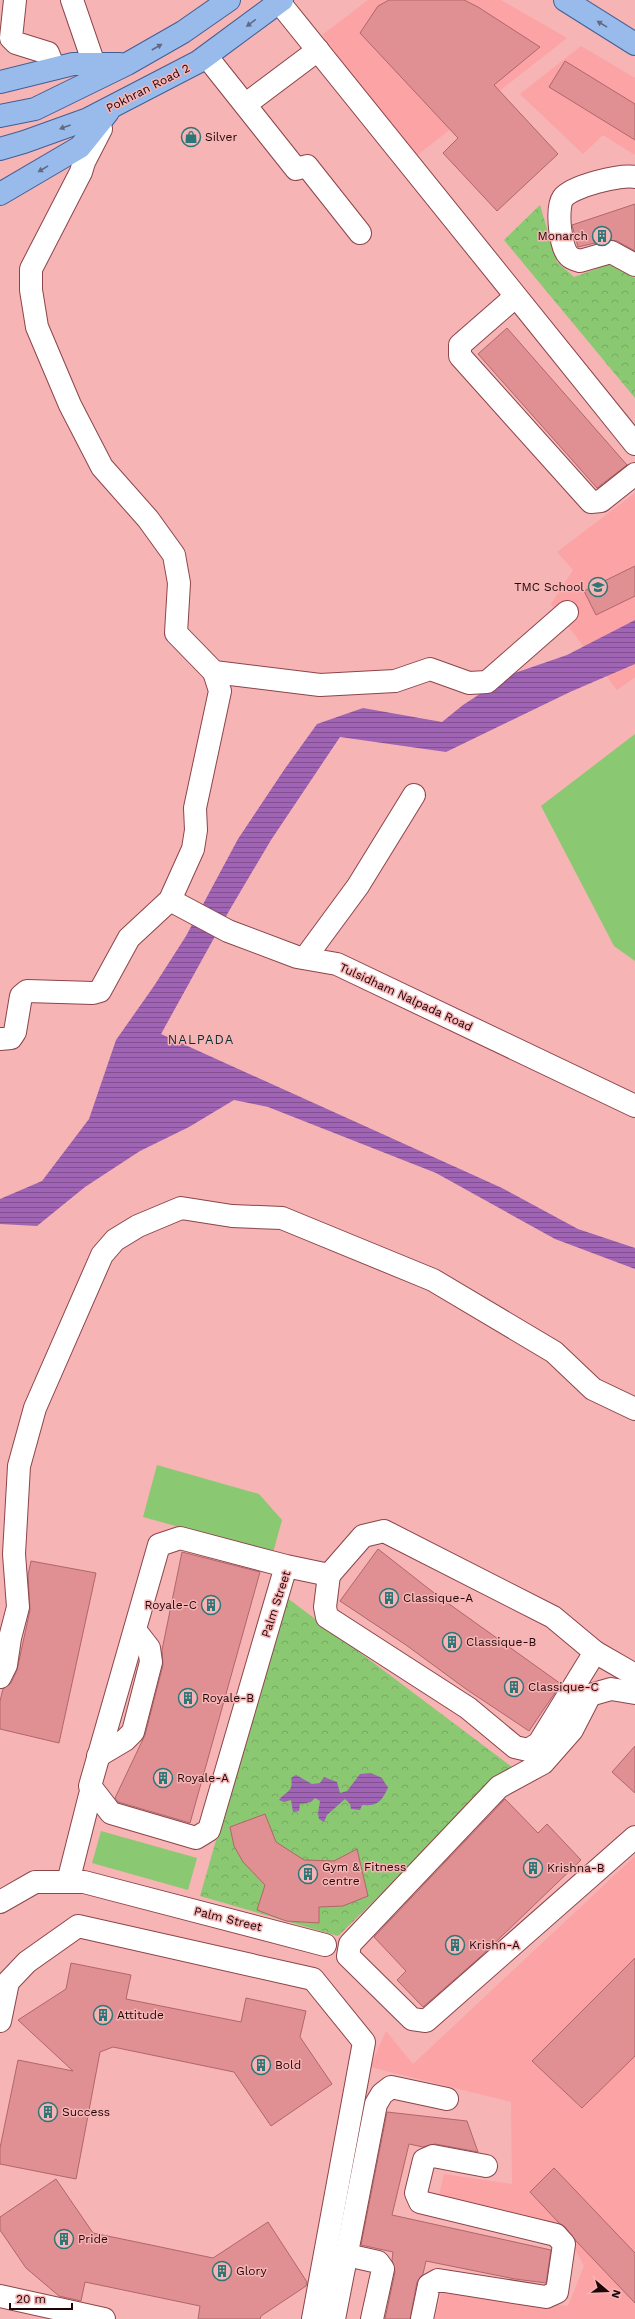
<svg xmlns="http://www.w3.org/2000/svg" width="635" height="2319" viewBox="0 0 635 2319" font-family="'Work Sans',sans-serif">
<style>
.built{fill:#fca3a6}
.park{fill:url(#park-crowns)}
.garden{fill:#8ac872}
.water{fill:url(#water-rules)}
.building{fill:#e09093;stroke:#b16669}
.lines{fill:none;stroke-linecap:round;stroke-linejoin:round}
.minor-casing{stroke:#8c454a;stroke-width:24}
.major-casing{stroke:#425e93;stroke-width:24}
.minor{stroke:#fff;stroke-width:22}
.major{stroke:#98bbec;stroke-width:22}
.oneway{fill:#626985}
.labels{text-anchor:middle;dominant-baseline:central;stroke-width:3;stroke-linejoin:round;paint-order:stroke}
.street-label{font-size:12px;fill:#200507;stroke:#f6b4b5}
.poi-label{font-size:12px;fill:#200507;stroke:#f6b4b5;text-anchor:start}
.neighbourhood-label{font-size:13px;letter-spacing:1px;fill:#0b2f30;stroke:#f6b4b5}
</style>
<defs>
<pattern id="park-crowns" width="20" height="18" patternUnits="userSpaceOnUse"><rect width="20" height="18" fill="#8ac872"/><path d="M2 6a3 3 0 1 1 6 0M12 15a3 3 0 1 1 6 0" fill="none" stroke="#77aa61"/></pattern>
<pattern id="water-rules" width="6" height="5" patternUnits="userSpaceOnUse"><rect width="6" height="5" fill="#a064b4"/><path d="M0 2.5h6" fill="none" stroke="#825090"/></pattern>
</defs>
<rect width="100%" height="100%" fill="#f6b4b5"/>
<g class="built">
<polygon points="368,0 501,0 567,38 415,157 322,35"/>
<polygon points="581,46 635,78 635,155 603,135 583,154 520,94"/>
<polygon points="635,493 635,677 617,690 551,604 573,570 557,552"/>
<polygon points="635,1856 635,2319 435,2319 441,2293 568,2306 584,2266 565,2230 438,2199 444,2174 512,2184 511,2102 370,2067 386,2031 413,2064"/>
</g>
<g class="park">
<polygon points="540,205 557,262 574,277 610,264 635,278 635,398 504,240"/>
<polygon points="286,1597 512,1767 338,1936 200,1896"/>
</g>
<g class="garden">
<polygon points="635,734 635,961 614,946 541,806"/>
<polygon points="157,1465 259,1494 282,1520 273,1553 143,1517"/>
<polygon points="101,1831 197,1858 188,1890 92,1863"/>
</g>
<g class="water">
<polygon points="635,620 635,664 570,692 446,752 340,737 271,840 229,911 161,1034 502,1188 578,1229 635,1248 635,1269 555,1239 436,1173 268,1107 234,1100 189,1127 140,1151 85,1187 37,1226 0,1224 0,1199 42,1181 89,1119 116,1040 154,986 186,936 238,839 284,770 317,724 363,708 442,722 463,705 509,675 567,655"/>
<path d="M371,1773L382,1778L388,1788C381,1802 378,1806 362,1805L360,1810L351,1809L350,1804L345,1799L327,1815L324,1822L319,1819L318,1813L320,1801L315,1798L311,1802L300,1804L299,1811L293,1812L291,1800L284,1802L279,1800C286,1791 294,1792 291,1778L296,1775L312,1784L320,1783L324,1777L337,1782L340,1793L347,1791L360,1774Z"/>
</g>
<g class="building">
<polygon points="389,0 464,0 478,7 540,47 494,85 558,154 497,211 443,153 458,138 360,33 378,6"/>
<polygon points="565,61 635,104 635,140 549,87"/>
<polygon points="635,204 635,251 617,241 608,240 578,247 572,225"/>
<polygon points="507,328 627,465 597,488 478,354"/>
<polygon points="635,566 635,596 596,615 584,591"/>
<polygon points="378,1549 438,1596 561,1684 529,1731 466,1689 406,1645 340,1601"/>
<polygon points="182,1552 260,1572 190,1823 118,1802 115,1798 145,1735 163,1665 162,1650"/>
<polygon points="31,1561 96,1573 59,1743 0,1729 0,1701 3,1689 11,1683 17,1670 30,1610 28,1575"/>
<polygon points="635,1746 635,1793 612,1772"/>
<polygon points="505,1799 538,1833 547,1824 581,1860 478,1959 423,2007 397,1980 406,1971 374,1937"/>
<polygon points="265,1814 276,1842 304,1860 334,1861 357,1849 368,1896 343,1906 319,1907 319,1923 286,1921 257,1910 265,1885 243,1862 234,1846 230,1827"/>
<polygon points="635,1958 635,2056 582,2108 532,2061"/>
<polygon points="71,1963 131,1975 126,1999 241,2022 246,1998 306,2011 300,2037 332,2084 271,2126 234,2072 113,2047 100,2052 76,2179 0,2164 0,2148 18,2060 73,2071 18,2020 66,1989"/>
<polygon points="387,2112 467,2121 478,2152 435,2144 423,2147 409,2144 392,2215 551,2250 546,2283 515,2279 426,2261 423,2274 417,2282 410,2319 385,2319 395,2272 392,2260 393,2252 361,2245"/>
<polygon points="554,2168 635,2253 635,2303 576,2241 565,2227 559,2223 530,2192"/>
<polygon points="56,2179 93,2233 151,2245 213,2258 268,2222 307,2282 306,2286 261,2316 260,2319 198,2319 200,2306 85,2282 81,2301 59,2296 26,2268 0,2230 0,2217"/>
</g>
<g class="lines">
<g class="minor-casing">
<g id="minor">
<polyline points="15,0 11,38 16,43 48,53 54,68"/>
<polyline points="72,0 94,64"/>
<polyline points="279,2 635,444"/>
<polyline points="207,57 296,169 307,166 360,233"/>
<polyline points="246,104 318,50"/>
<polyline points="101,129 84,162 81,172 31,269 31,290 37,327 70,405 102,467 148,519 174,555 179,583 176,633 214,672 320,685 395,681 430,669 469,683 487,682 567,612"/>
<path d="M635,177C621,174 572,186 563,198C556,208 560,248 569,256C572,259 577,260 580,261L611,252L635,265"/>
<polyline points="515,297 460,345 460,356 591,502 601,501 635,474"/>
<polyline points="170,900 228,931 297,957 337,964 635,1106"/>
<polyline points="305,958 358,886 414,795"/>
<polyline points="0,1039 11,1038 15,1032 21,996 27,991 93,993 100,991 129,938 170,900 193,849 196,830 195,808 220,691 214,672"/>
<polyline points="286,1566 180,1538 159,1545 90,1786 111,1813 196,1838 209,1830 286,1566 329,1575 363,1536 384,1531 553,1617 595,1652 635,1675"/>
<polyline points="329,1575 325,1607 327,1617 468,1708 515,1747 528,1750 539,1743 595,1652"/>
<polyline points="0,1677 6,1665 10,1638 18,1607 14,1554 19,1466 35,1408 102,1255 115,1240 138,1226 181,1208 232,1216 282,1218 433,1280 554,1352 593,1389 635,1409"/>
<polyline points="635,1693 611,1689 590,1695 572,1730 543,1763 499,1787 350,1944 348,1956 412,2019 426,2021 635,1837"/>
<polyline points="98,1756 125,1740 133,1732 151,1662 149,1648 135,1630"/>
<polyline points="68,1882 90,1795"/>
<polyline points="0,1902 35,1882 84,1882 325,1945"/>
<polyline points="0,2021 8,1982 27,1962 78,1926 313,1979 364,2042 313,2319"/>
<polyline points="347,2255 378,2262 383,2269 372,2319"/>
<polyline points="0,2296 104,2319"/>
<polyline points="334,2319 376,2104 382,2094 391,2087 447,2099"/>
<polyline points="422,2319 429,2285 438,2280 546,2297 557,2292 564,2244 556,2235 420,2202 416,2193 424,2160 433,2156 486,2166"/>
</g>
</g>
<g class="major-casing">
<g id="major">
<polyline points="565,0 635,44"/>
<polyline points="0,82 73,64 120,64"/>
<polyline points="0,116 35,109 127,64 183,32 229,0"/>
<polyline points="0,149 24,142 88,119 198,62 282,0"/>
<polyline points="0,194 80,147 108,112"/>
</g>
</g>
<use href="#minor" class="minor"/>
<use href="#major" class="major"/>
</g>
<defs><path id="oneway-solid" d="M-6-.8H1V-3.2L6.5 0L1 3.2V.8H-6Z"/></defs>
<g class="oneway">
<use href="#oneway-solid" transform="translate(251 23) rotate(143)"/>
<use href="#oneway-solid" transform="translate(602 24) rotate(-149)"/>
<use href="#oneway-solid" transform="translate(157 47) rotate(-30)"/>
<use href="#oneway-solid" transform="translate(65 127) rotate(160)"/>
<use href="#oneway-solid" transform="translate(43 169) rotate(149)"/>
</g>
<defs>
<g id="shop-ring" transform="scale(1)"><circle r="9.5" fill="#f6b4b5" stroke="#2c7678" stroke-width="1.5"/><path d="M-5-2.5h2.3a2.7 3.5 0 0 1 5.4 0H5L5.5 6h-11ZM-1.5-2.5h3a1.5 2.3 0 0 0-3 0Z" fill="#2c7678"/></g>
<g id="building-ring" transform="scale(1)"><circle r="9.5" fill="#f6b4b5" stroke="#2c7678" stroke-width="1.5"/><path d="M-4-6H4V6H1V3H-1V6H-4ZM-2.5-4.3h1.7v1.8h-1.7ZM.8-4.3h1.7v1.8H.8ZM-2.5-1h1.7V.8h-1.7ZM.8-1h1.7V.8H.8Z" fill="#2c7678"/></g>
<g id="school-ring" transform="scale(1)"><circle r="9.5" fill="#f6b4b5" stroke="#2c7678" stroke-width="1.5"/><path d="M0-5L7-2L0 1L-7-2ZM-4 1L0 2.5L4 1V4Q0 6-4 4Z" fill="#2c7678"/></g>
</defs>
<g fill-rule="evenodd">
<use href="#shop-ring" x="191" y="137"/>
<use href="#building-ring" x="602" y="236"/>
<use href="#school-ring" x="598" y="587"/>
<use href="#building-ring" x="389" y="1598"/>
<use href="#building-ring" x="211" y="1605"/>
<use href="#building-ring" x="452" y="1642"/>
<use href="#building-ring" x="514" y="1687"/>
<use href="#building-ring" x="188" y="1698"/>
<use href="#building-ring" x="163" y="1778"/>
<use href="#building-ring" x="533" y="1868"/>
<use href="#building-ring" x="308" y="1874"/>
<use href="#building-ring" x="455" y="1945"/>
<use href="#building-ring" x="103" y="2015"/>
<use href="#building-ring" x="261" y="2065"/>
<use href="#building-ring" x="48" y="2112"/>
<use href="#building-ring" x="64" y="2239"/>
<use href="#building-ring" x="222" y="2271"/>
</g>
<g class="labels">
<g class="street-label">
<text transform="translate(148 88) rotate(-27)">Pokhran Road 2</text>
<text transform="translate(406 997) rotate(25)">Tulsidham Nalpada Road</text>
<text transform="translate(276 1604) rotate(-72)">Palm Street</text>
<text transform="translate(228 1919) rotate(14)">Palm Street</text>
</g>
<g class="poi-label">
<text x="205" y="137">Silver</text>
<text x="588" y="236" text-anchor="end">Monarch</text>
<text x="584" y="587" text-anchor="end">TMC School</text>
<text x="403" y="1598">Classique-A</text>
<text x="197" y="1605" text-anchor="end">Royale-C</text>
<text x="466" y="1642">Classique-B</text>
<text x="528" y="1687">Classique-C</text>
<text x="202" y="1698">Royale-B</text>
<text x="177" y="1778">Royale-A</text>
<text x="322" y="1867">Gym &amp; Fitness<tspan x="322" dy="14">centre</tspan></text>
<text x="547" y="1868">Krishna-B</text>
<text x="469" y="1945">Krishn-A</text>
<text x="117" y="2015">Attitude</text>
<text x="275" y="2065">Bold</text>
<text x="62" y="2112">Success</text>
<text x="78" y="2239">Pride</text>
<text x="236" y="2271">Glory</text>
</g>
<g class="neighbourhood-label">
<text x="201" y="1039">NALPADA</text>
</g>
</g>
<g transform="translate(607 2291) rotate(109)" stroke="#f6b4b5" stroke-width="3" paint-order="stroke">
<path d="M0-3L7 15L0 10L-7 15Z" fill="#200507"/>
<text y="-6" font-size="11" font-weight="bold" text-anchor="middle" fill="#200507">N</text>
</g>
<path d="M10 2303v6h62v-6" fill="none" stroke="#200507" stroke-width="2"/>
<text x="16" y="2303" font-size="12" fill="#200507" stroke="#f6b4b5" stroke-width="3" paint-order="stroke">20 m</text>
</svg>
